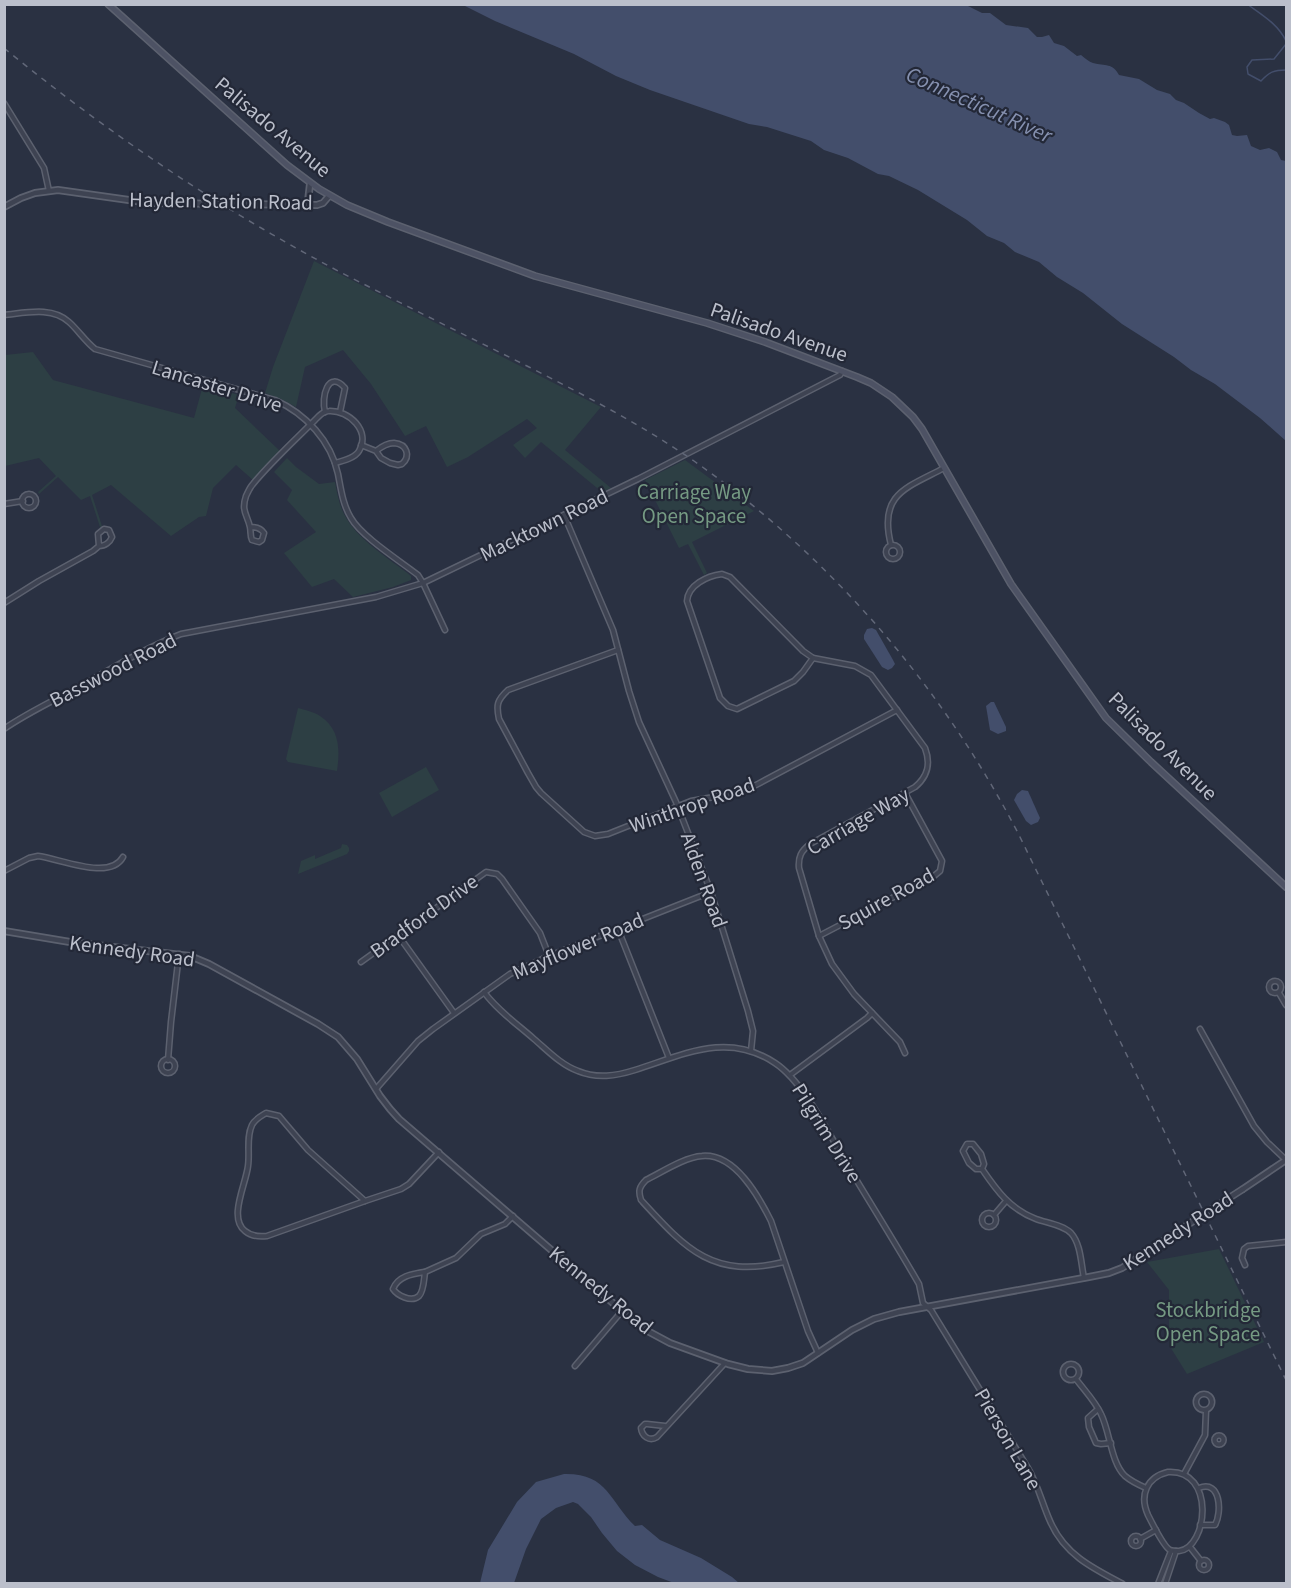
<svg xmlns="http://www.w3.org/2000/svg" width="1291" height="1588" viewBox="0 0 1291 1588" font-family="'Source Sans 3',sans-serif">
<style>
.green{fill:#2d3f44}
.water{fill:#434e6b}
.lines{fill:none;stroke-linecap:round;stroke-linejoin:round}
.stream{stroke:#434e6b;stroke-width:1.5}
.minor-casing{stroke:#5c616f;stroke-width:7}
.tertiary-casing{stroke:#5c616f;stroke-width:8}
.secondary-casing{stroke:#5c616f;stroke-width:8}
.minor{stroke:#3e4352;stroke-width:4}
.tertiary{stroke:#3e4352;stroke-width:4.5}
.secondary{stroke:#4d5264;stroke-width:5}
.rail{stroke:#616778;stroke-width:1.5;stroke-dasharray:6 6;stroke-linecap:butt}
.tertiary-bridge-casing{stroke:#5c616f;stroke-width:8;stroke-linecap:butt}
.tertiary-bridge{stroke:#3e4352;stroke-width:4.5}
.labels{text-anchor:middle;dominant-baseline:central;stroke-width:4.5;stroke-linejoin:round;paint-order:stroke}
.street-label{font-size:21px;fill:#bbbfcb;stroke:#232837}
.park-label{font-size:21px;fill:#759a83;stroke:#232837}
.water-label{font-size:22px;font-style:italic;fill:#8691b0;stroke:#232837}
</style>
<rect width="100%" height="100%" fill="#2a3142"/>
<g class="green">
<polygon points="314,261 601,407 565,450 611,488 602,492 541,442 525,458 513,445 537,428 527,419 468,457 447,467 426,426 405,436 371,384 343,350 305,367 296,407 281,399 265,393 273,367"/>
<polygon points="33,352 53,380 194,418 203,385 239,395 235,408 281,452 253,480 236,465 213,488 206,516 199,517 171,536 111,485 92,495 102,526 100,527 90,496 81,500 58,477 39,494 38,492 56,476 39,458 5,466 5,355"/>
<path d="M287,458L296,467L319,484L335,482C337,493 339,504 344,514C357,540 389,558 411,576V580L393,587L353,597L334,579L312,587L284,553L316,532L287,500L292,490L274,472Z"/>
<polygon points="685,460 754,511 692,542 707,573 704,575 688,544 679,548 645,480"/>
<path d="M298,708C305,710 314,712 320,716C340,729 340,750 337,771L288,762L286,759Z"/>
<polygon points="426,767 439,790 392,817 379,793"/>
<polygon points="342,844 347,845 349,848 349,851 347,854 298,874 301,861 315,855 315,859 341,848"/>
<polygon points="1219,1249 1264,1342 1187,1374 1169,1345 1169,1290 1147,1262"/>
</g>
<g class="water">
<path d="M463,5H966L982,13H990L1006,25L1028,28L1037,37H1042L1049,35L1054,43L1064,46L1077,56L1081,55C1085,58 1089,62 1093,63C1105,66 1113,63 1119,75L1139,79L1157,90L1170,94L1176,100L1184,103L1199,113L1210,119L1214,118L1225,122L1229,125L1232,135L1237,136L1247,135L1251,146L1260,150L1269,148L1277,152L1281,160L1286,161V441L1260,418L1215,384L1191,370L1174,357L1122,324L1083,293L1057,277L1039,262L1015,252L1004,243L987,236L967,220L918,190L889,176L878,174L848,158L824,150L811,141L767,127L749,124L650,90L616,76L574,54L495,21Z"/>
<polygon points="872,628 876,630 893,660 895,664 892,668 888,670 882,667 864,639 864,635 867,629"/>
<polygon points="991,702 994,702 1006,727 1006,731 998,734 990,730 986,706"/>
<polygon points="1022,790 1028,791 1040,818 1038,822 1031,825 1026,821 1014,800 1017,794"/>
<path d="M564,1474C608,1473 609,1501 635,1526L642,1525L660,1540L701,1558L732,1577L739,1583H674L658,1577L635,1565L617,1551L602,1533L591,1517L578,1504L573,1502L556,1508L541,1519L526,1549L514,1583H480L488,1550L517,1502L536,1482Z"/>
</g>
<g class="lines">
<g class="stream">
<path d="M1247,4C1262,15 1278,24 1286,41"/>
<path d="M1286,44L1274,59L1252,60L1247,67L1248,74L1261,81C1269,72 1274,70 1286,70"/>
</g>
<g class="minor-casing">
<g id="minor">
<polyline points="4,103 44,168 49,191"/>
<path d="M4,315C25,313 52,306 69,322C78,330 85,341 95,349L275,400C306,414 331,441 338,474C341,490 343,505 351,518C361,536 400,561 418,575L423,583L445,630"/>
<path d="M325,412C321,397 328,369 345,388L340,412"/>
<path d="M361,445L376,451L381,458L390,463L398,465L402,464C411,456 407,444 394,443C387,443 381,447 376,451"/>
<circle cx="29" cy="501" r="7"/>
<polyline points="4,504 23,501"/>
<polyline points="564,515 613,630 629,691 639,722 676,802 711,892 748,1011 753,1031 751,1051"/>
<path d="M251,527C256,527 261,528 264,533L262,540L259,542L252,540C250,536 251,532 250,527C247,514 241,511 246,496C248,492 250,487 253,484C270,463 295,440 314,421C317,418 321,413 325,412C326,411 328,411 329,411C349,410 371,431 359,451C355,458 343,461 335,463"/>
<circle cx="893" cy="552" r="7"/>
<path d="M891,545C878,494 906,488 944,468"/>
<path d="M722,574L730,577L803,651L813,658L803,672L794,681L737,709L728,706L720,698L687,601C688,585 707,576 722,574Z"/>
<path d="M4,603L39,581L93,551L99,546C105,546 110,542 112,537L109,530L104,529L98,534L99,546"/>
<path d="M618,650L508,690C497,700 496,705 499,719L528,773L536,787L541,793L584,832L595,836L608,834L691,801L731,794L756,785L897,710"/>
<path d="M813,658L855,666L871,675L925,748C931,764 928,776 915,787L810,844C801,851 798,857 799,868L819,936L832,964L854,994L900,1042L905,1053"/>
<path d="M4,729C27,713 53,701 77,688C111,669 145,648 181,634L376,597L423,583L638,479L840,375L842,371"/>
<path d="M4,871L29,858L38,856C61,859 110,881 123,857"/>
<polyline points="618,929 669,1058"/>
<polyline points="398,935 454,1013"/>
<polyline points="819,936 934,876 940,871 942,861 905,793"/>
<polyline points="361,962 486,872 497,874 502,879 540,933 549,956"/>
<circle cx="1275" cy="987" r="6"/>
<path d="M484,992C497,1010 517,1024 534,1039C547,1050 561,1065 578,1071C597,1079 616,1076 635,1070C683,1055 727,1031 775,1063C804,1082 830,1136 848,1166C872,1206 896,1244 919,1284L923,1303L931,1310L1028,1468C1038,1485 1042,1503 1050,1521C1064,1554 1092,1568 1123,1584"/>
<polyline points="1279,993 1286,1005"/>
<polyline points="1200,1029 1254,1126 1267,1142 1286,1160"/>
<circle cx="168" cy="1066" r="7"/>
<polyline points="168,1060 171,1022 179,954"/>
<polyline points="790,1075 867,1018 872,1013"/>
<polyline points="376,1089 418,1041 433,1029 510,974 549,956 711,892"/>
<path d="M266,1113L279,1116L308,1150L365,1201L267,1236C259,1237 251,1236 245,1231C228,1218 246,1184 248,1166C250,1153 246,1137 252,1125C255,1119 261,1116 266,1113Z"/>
<path d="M982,1169H976L969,1163L963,1151L967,1144H973L981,1154L984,1164L982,1169C997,1191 1010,1209 1036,1219C1047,1223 1063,1225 1071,1233C1081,1244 1081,1264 1084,1278"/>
<polyline points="365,1201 401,1189 409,1184 439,1152"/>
<circle cx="989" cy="1220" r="7"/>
<polyline points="994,1215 1006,1201"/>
<path d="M784,1262C712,1279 686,1249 641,1200C638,1191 639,1187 646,1180C662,1172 685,1157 702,1156C735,1153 759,1197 771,1221L808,1331L818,1353"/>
<polyline points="1245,1265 1242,1258 1244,1249 1248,1246 1286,1242"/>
<polyline points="425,1272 456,1258 481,1234 505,1224 513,1216"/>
<path d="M425,1272C424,1278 424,1291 419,1296C411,1303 397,1295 393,1289C398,1276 412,1274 425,1272Z"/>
<circle cx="1071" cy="1372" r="8"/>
<polyline points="575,1366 622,1311"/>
<path d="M1076,1379C1084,1390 1095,1401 1101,1414C1110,1432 1111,1463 1125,1476C1131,1481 1139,1485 1146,1488"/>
<circle cx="1204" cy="1402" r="8"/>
<polyline points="1098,1409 1088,1418 1089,1427 1096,1443 1101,1444 1111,1443"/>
<path d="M665,1426L647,1424H645L641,1428C642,1436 649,1442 657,1437L725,1363"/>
<circle cx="1219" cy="1440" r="4.5"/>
<path d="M1168,1472C1216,1469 1208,1548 1179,1551C1177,1551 1172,1551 1170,1550C1164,1547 1151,1521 1148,1515C1139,1495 1147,1477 1168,1472Z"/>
<polyline points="1184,1474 1205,1435 1206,1411"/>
<path d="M1199,1488C1221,1479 1222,1513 1215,1525H1200"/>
<circle cx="1136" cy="1541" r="5"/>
<polyline points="1140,1539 1156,1530"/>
<polyline points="1190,1547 1201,1561"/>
<circle cx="1204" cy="1565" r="5"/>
<polyline points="1158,1584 1171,1551"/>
<polyline points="1165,1584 1176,1551"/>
</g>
</g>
<g class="tertiary-casing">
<g id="tertiary">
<polyline points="304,204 308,201 310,184"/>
<polyline points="4,207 21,198 35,193 58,190 150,203 317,205 323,203 329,196"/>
<polyline points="4,931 70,942 190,956 209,964 318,1024 338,1037 357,1059 380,1096 390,1109 399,1119 642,1328 670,1343 728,1364 748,1369 772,1371 788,1368 803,1363 852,1330 874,1319 899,1312 1089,1277 1109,1273 1122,1268 1201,1216"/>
<polyline points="1243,1189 1286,1160"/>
</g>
</g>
<g class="secondary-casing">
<polyline id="secondary" points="108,4 287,165 319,189 347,205 388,222 535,276 707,323 765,342 857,377 871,383 892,397 913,417 922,429 1011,584 1106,718 1151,762 1286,887"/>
</g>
<use href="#minor" class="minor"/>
<use href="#tertiary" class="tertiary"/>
<use href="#secondary" class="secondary"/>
<path class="rail" d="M4,48C109,134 222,210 342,273C404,305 467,336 529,367C586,396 642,425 694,461C831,557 941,685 1018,833L1286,1380"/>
<g class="tertiary-bridge-casing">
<polyline id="tertiary-bridge" points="1201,1216 1243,1189"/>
</g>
<use href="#tertiary-bridge" class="tertiary-bridge"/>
</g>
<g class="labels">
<g class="street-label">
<text transform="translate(273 127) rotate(40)">Palisado Avenue</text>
<text transform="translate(221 201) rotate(1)">Hayden Station Road</text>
<text transform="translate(779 332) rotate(19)">Palisado Avenue</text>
<text transform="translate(217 386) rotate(17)">Lancaster Drive</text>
<text transform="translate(544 525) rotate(-26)">Macktown Road</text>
<text transform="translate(113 670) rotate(-27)">Basswood Road</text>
<text transform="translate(1163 746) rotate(45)">Palisado Avenue</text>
<text transform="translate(692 805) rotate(-19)">Winthrop Road</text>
<text transform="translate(858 821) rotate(-30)">Carriage Way</text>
<text transform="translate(704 880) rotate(70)">Alden Road</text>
<text transform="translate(886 899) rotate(-29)">Squire Road</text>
<text transform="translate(424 916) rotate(-36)">Bradford Drive</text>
<text transform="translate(578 946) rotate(-23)">Mayflower Road</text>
<text transform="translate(132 951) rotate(8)">Kennedy Road</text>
<text transform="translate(827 1133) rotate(58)">Pilgrim Drive</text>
<text transform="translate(1178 1231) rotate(-33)">Kennedy Road</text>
<text transform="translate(601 1290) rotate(39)">Kennedy Road</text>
<text transform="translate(1008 1439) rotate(60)">Pierson Lane</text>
</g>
<g class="park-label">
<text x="694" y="492">Carriage Way<tspan x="694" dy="24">Open Space</tspan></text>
<text x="1208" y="1310">Stockbridge<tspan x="1208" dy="24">Open Space</tspan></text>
</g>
<g class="water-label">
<text transform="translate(979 105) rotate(24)">Connecticut River</text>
</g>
</g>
<rect width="1291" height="1588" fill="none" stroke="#bbbfcb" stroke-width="12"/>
</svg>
